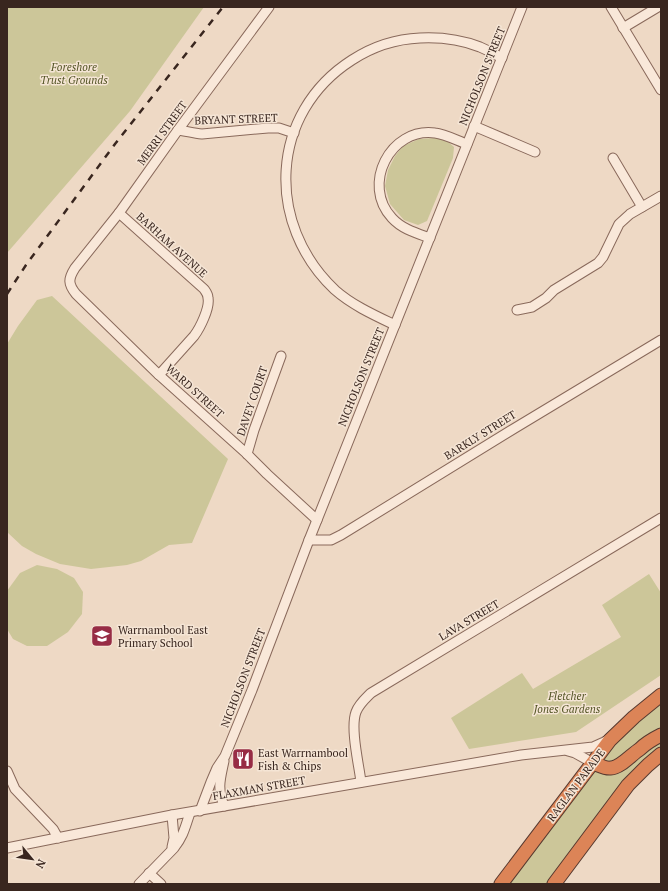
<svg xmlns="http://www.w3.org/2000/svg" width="668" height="891" viewBox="0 0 668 891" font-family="'PT Serif',serif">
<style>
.green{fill:#ccc699}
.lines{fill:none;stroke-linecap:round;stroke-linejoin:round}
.minor-casing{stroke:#89695b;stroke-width:11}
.highway-casing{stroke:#57392f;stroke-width:15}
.minor{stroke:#f9e8d9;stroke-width:9}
.highway{stroke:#dc8457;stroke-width:13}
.rail{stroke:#39261f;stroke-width:2.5;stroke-dasharray:7 7;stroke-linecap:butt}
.labels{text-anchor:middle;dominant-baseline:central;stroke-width:3;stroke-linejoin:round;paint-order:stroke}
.park-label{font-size:11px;font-style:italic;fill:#545526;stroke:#f5e5d5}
.street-label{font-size:11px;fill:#39261f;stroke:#f5e5d5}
.poi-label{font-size:11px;fill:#39261f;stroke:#f5e5d5;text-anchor:start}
</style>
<rect width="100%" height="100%" fill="#eed9c5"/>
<g class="green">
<polygon points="7,7 204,7 130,111 7,253"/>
<polygon points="435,138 447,141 454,147 453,158 427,221 418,225 404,220 390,204 385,186 388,170 395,156 403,146 419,139"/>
<polygon points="52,296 228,459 192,543 169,545 141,561 127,565 91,569 60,564 36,554 22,546 7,532 7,344 18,326 37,300"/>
<polygon points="37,565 57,569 74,578 83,592 82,614 68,632 47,646 27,646 13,639 7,629 7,591 20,573"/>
<polygon points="649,574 661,593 661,675 576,732 469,749 451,718 522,673 533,689 621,637 602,605"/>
<polygon points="661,695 661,754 554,884 501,884 610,740"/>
</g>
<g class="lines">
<g class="minor-casing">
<g id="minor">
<path d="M269,7L195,107L178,130L119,213L75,268C68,279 68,284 76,294L159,375L247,454L267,474L317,520"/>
<polyline points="611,7 661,90"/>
<polyline points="623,28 658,7"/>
<polyline points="474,126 535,152"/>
<path d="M178,130C186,131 193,133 202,134L268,128H279L294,133"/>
<polyline points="613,158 642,207"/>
<path d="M119,213L204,289C206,292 208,294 208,298C210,308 200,328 194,336L159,375"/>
<path d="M430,238C416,233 402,229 392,218C361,185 390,127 435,133C445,134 458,141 467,144"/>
<polyline points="517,310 532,307 546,298 554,290 598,263 603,257 619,224 630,214 661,196"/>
<path d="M395,325C374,315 352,305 335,290C265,224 269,113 352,60C372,47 396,39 420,38C440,37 462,40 480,47C487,50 495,54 502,58"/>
<polyline points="247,454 254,430 281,356"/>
<polyline points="309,540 331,540 341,535 515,428 661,340"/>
<polyline points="568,751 575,753 593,763"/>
<path d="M224,761C220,780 217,788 224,806"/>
<polyline points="7,771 15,789 53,829 58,838"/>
<path d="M361,782C359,765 350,728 356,712C359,704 365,699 371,693L661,518"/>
<polyline points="200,811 211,782 217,768 225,756 252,690 309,540 522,7"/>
<polyline points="172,847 174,838 172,815"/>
<polyline points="7,848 172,815 521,755 593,747 604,742 609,739"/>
<polyline points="149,873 161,884"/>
<path d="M139,884L174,848C184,835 185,827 190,813"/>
</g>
</g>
<g class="highway-casing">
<g id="highway">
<path d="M593,763C599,765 605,769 611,768C620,768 632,754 640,749C646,743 653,739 661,735"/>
<polyline points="501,884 610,740 634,717 661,695"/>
<polyline points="554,884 628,785 648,765 661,754"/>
</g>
</g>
<use href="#minor" class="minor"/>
<use href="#highway" class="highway"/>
<polyline class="rail" points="7,294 26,265 115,144 223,7"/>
</g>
<defs>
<g id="school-square" transform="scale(1.15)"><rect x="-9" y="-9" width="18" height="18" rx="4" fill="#972c45" stroke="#f5e5d5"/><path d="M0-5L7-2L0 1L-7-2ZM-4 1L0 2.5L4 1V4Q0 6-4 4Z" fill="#fff"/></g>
<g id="restaurant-square" transform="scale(1.15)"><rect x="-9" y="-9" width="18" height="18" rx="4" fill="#972c45" stroke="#f5e5d5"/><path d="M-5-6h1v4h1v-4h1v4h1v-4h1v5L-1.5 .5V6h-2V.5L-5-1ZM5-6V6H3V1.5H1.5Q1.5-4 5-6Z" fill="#fff"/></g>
</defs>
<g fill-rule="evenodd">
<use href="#school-square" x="102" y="636"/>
<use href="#restaurant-square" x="243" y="759"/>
</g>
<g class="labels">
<g class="park-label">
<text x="74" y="67">Foreshore<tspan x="74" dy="13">Trust Grounds</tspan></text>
<text x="567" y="696">Fletcher<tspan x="567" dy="13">Jones Gardens</tspan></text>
</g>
<g class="street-label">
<text transform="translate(482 76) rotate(-68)">NICHOLSON STREET</text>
<text transform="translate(236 119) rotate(-2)">BRYANT STREET</text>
<text transform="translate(162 133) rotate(-54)">MERRI STREET</text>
<text transform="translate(172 245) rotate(42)">BARHAM AVENUE</text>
<text transform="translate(361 377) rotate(-68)">NICHOLSON STREET</text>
<text transform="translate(195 391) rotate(42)">WARD STREET</text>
<text transform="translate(252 401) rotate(-71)">DAVEY COURT</text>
<text transform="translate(480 435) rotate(-32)">BARKLY STREET</text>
<text transform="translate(469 620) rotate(-31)">LAVA STREET</text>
<text transform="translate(243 678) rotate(-69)">NICHOLSON STREET</text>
<text transform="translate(576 785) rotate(-53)">RAGLAN PARADE</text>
<text transform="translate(259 788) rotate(-10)">FLAXMAN STREET</text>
</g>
<g class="poi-label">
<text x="118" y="630">Warrnambool East<tspan x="118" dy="13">Primary School</tspan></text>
<text x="258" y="753">East Warrnambool<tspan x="258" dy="13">Fish &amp; Chips</tspan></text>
</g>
</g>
<rect width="668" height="891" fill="none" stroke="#39261f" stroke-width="16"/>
<g transform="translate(32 859) rotate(119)" stroke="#f5e5d5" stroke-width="3" paint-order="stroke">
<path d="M0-3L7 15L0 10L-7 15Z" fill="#39261f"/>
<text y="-6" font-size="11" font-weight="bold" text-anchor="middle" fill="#39261f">N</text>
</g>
</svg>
